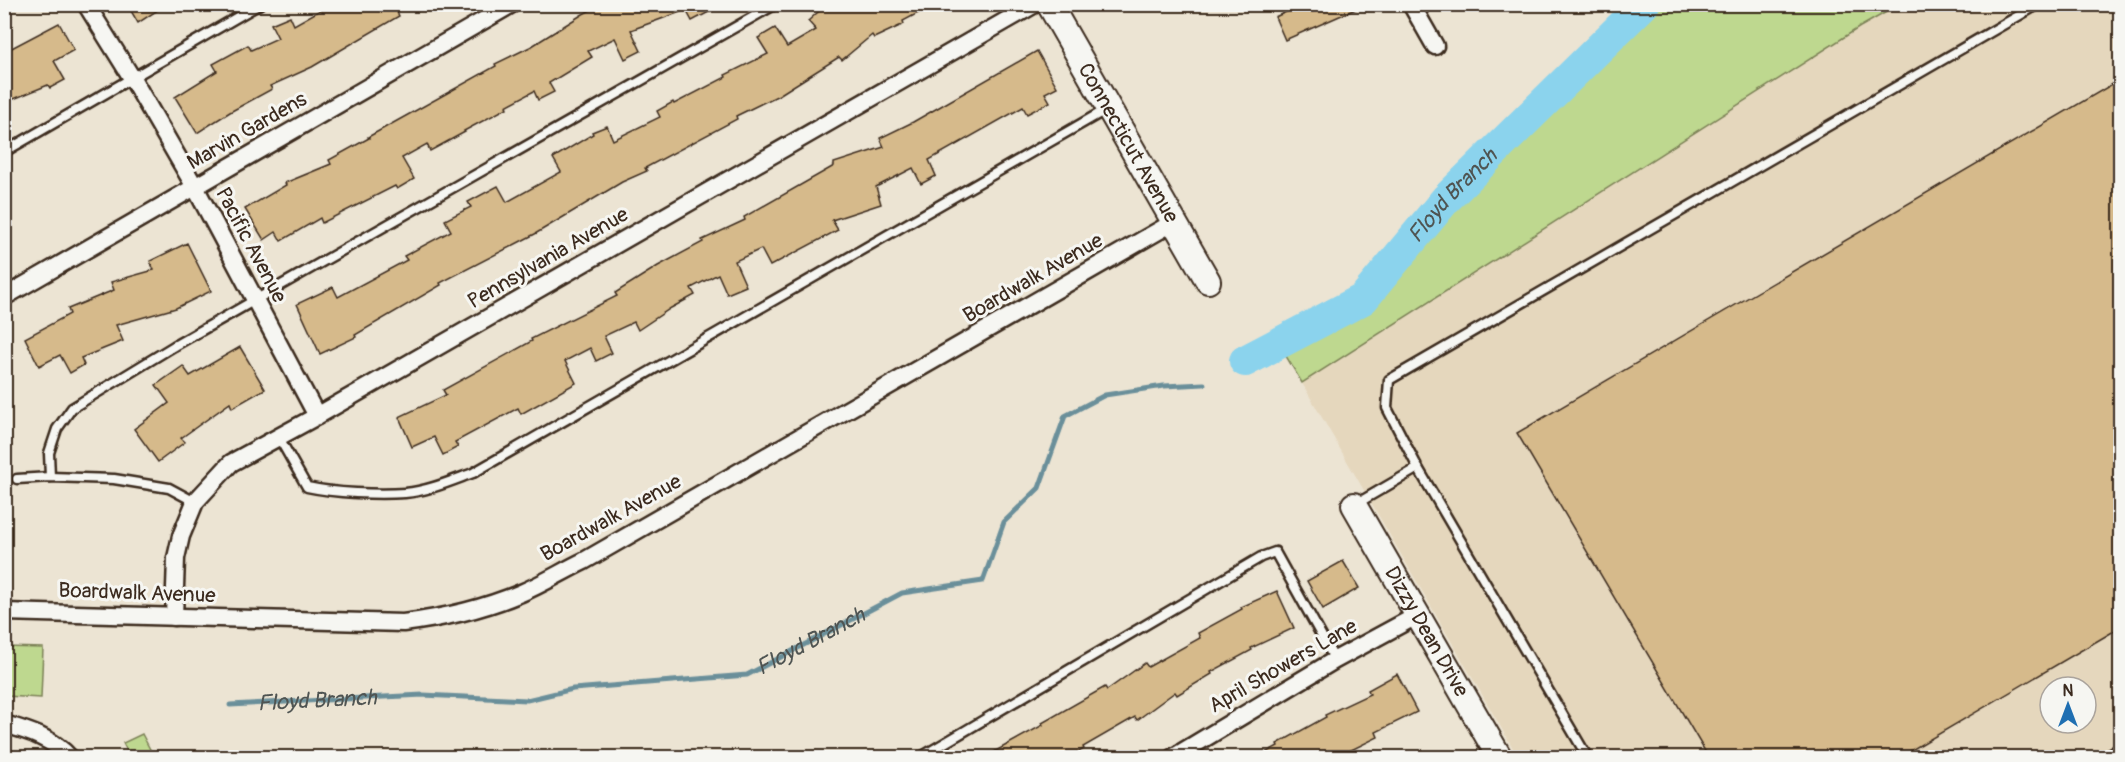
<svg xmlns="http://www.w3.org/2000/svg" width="2125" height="762" viewBox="0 0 2125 762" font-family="Pangolin,sans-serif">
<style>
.built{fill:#e5d7bd;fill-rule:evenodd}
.green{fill:#bed88f;stroke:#7c8156;stroke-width:1.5}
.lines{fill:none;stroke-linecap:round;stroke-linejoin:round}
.stream{stroke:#6b8f9a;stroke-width:5}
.river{stroke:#8bd3ed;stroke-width:32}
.building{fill:#d6ba8b;stroke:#3b2a1e;stroke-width:1.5}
.lane-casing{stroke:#3b2a1e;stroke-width:13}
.street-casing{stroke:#3b2a1e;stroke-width:21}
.secondary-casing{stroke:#3b2a1e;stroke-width:28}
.lane{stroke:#f6f6f2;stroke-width:8}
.street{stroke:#f6f6f2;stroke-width:16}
.secondary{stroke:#f6f6f2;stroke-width:24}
.labels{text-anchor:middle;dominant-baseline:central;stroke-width:6;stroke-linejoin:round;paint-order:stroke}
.street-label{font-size:21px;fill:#3b2a1e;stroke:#f6f6f2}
.water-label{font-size:22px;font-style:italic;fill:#4f5452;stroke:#f6f6f2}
</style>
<rect width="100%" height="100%" fill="#ece4d3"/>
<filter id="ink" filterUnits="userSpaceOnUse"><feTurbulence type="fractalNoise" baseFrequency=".0167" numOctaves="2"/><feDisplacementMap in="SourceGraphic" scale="12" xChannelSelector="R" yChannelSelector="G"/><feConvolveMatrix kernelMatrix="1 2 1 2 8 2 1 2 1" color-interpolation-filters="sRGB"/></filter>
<g filter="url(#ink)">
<path class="built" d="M1899,5H2120V757H1518L1302,383L1860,27ZM2050,687H2086V723H2050Z"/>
<g class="green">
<polygon points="1647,5 1899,5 1860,27 1302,383 1277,341 1368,280 1412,234 1451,186 1518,127"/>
<polygon points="5,647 43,648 41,698 5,696"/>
<polygon points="142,734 154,757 130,757 123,743"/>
</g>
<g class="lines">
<path class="stream" id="s1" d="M230,705L423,695L527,700L573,689L747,675L902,593L983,581L1004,522L1039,488L1065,416L1105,395L1164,386L1204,384"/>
<path class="river" id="s2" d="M1245,361L1363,299L1446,199L1644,4"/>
</g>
<g class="building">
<polygon points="127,4 167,4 138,23"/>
<polygon points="331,4 393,4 399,16 312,67 270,86 272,89 230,112 197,133 175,97 217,71 213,64 248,45 251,50 278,38 271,24 290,16 294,25"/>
<polygon points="602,4 724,4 692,21 686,10 631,30 641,51 625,59 615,38 588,51 592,57 549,83 554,92 538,100 534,91 506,106 507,108 464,131 465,132 430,151 427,144 402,158 414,179 397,189 395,186 322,223 320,218 281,241 276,232 264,240 245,209 286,185 285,183 331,164 329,160 369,138 368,137 496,66 495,64 532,46 583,14"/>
<polygon points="827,4 935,4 903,21 904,24 874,38 872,35 842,60 839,57 779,95 736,116 737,119 645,168 647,171 622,182 535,234 440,283 441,285 355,335 356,337 320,354 297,304 333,287 338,297 407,260 404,256 451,231 445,220 471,207 468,202 498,186 507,202 561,172 553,158 593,134 592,132 607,126 613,140 660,117 657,111 673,102 674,104 726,77 725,75 768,54 758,38 775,28 787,47 816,30 808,21"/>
<polygon points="1304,4 1367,4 1285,40 1275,17"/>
<polygon points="59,23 74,50 54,61 65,80 50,88 48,85 4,103 4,52"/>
<polygon points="1037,51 1057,87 1045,93 1050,102 1027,114 1023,107 929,160 936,176 921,184 913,168 876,187 881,204 832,220 838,230 770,266 761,249 735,261 746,286 727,294 718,274 691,288 695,295 671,308 638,330 634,322 604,336 612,353 596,361 590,348 565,361 576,383 521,414 518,408 455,442 458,447 443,455 434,437 412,447 399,417 446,395 443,390 532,341 531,339 617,296 615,293 658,266 703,242 702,240 745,220 744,217 834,166 834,163 884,147 880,138 913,122"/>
<polygon points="2121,79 2121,627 1898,758 1709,758 1517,433"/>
<polygon points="187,243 211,291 176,308 116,325 123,341 81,358 84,365 70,373 60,355 39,366 25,338 70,314 68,309 114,290 111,282 154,270 150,261"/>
<polygon points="240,347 265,389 232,408 230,403 181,438 185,442 158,462 134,429 169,403 156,385 183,366 190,376"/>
<polygon points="1343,561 1359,588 1323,609 1307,581"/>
<polygon points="1277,591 1294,628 1251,648 1252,650 1211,672 1212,674 1177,695 1175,692 1137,720 1135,717 1083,747 1084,749 1068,758 983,758 1043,725 1042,723 1105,687 1107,690 1145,663 1148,667 1200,638 1198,633 1242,609 1241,607"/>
<polygon points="1397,674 1417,712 1376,732 1378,737 1335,758 1256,758 1278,746 1277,744 1326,717 1325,715 1370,694 1368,690"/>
</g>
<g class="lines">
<g class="lane-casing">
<g id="lane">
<polyline points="4,152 260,4"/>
<path d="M278,436L307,487C335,493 377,495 405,493C428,491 451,481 473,473L1107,109"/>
<polyline points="1418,468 1588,758"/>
<polyline points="50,477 49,453 57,429 72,408 174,346 776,4"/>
<polyline points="17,479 50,477 114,479 169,488 195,502"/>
<polyline points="1356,504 1418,468 1387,408 1389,380 2039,4"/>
<polyline points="919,758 1261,557 1275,552 1335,660"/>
<polyline points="2102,758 2120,747"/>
</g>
</g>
<g class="street-casing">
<g id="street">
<polyline points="86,4 132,78 195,187 317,416"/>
<polyline points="1411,4 1435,46"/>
<polyline points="4,297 512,4"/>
<path d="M4,612L403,623C444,618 483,609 521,593C543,584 563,571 584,561L1174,222"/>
<polyline points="174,617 176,558 181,536 195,502 231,463 317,416 1035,4"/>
<path d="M4,724C29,731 52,738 70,758"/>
<polyline points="1172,758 1335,660 1418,615"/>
</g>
</g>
<g class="secondary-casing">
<g id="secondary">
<path id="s3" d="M1049,4L1208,281"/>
<path id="s4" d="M1354,505L1500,758"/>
</g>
</g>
<use href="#lane" class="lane"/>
<use href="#street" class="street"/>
<use href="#secondary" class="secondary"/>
</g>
</g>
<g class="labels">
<g class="street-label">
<text transform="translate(247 131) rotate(-30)">Marvin Gardens</text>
<text stroke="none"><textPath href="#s3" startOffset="160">Connecticut Avenue</textPath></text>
<text transform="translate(251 245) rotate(62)">Pacific Avenue</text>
<text transform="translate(548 258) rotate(-30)">Pennsylvania Avenue</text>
<text transform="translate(1033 278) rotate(-30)">Boardwalk Avenue</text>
<text transform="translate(611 518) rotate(-29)">Boardwalk Avenue</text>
<text transform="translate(137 593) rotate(2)">Boardwalk Avenue</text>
<text stroke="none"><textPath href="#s4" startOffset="146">Dizzy Dean Drive</textPath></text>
<text transform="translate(1283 666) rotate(-30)">April Showers Lane</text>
</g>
<g class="water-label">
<text stroke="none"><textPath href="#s2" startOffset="270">Floyd Branch</textPath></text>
<text stroke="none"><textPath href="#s1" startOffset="591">Floyd Branch</textPath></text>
<text stroke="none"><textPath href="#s1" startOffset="87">Floyd Branch</textPath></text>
</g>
</g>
<rect width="2125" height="762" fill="none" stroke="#f6f6f2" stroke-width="24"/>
<rect x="12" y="12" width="2101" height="738" fill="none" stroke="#3b2a1e" stroke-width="2" filter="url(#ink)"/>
<g transform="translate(2068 705)"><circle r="28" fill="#f6f6f2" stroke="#aba49d" stroke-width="1.5"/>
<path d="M0-4.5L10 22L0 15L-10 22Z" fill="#1f6fb2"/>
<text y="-9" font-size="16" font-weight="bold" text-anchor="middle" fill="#3b2a1e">N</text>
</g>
</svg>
